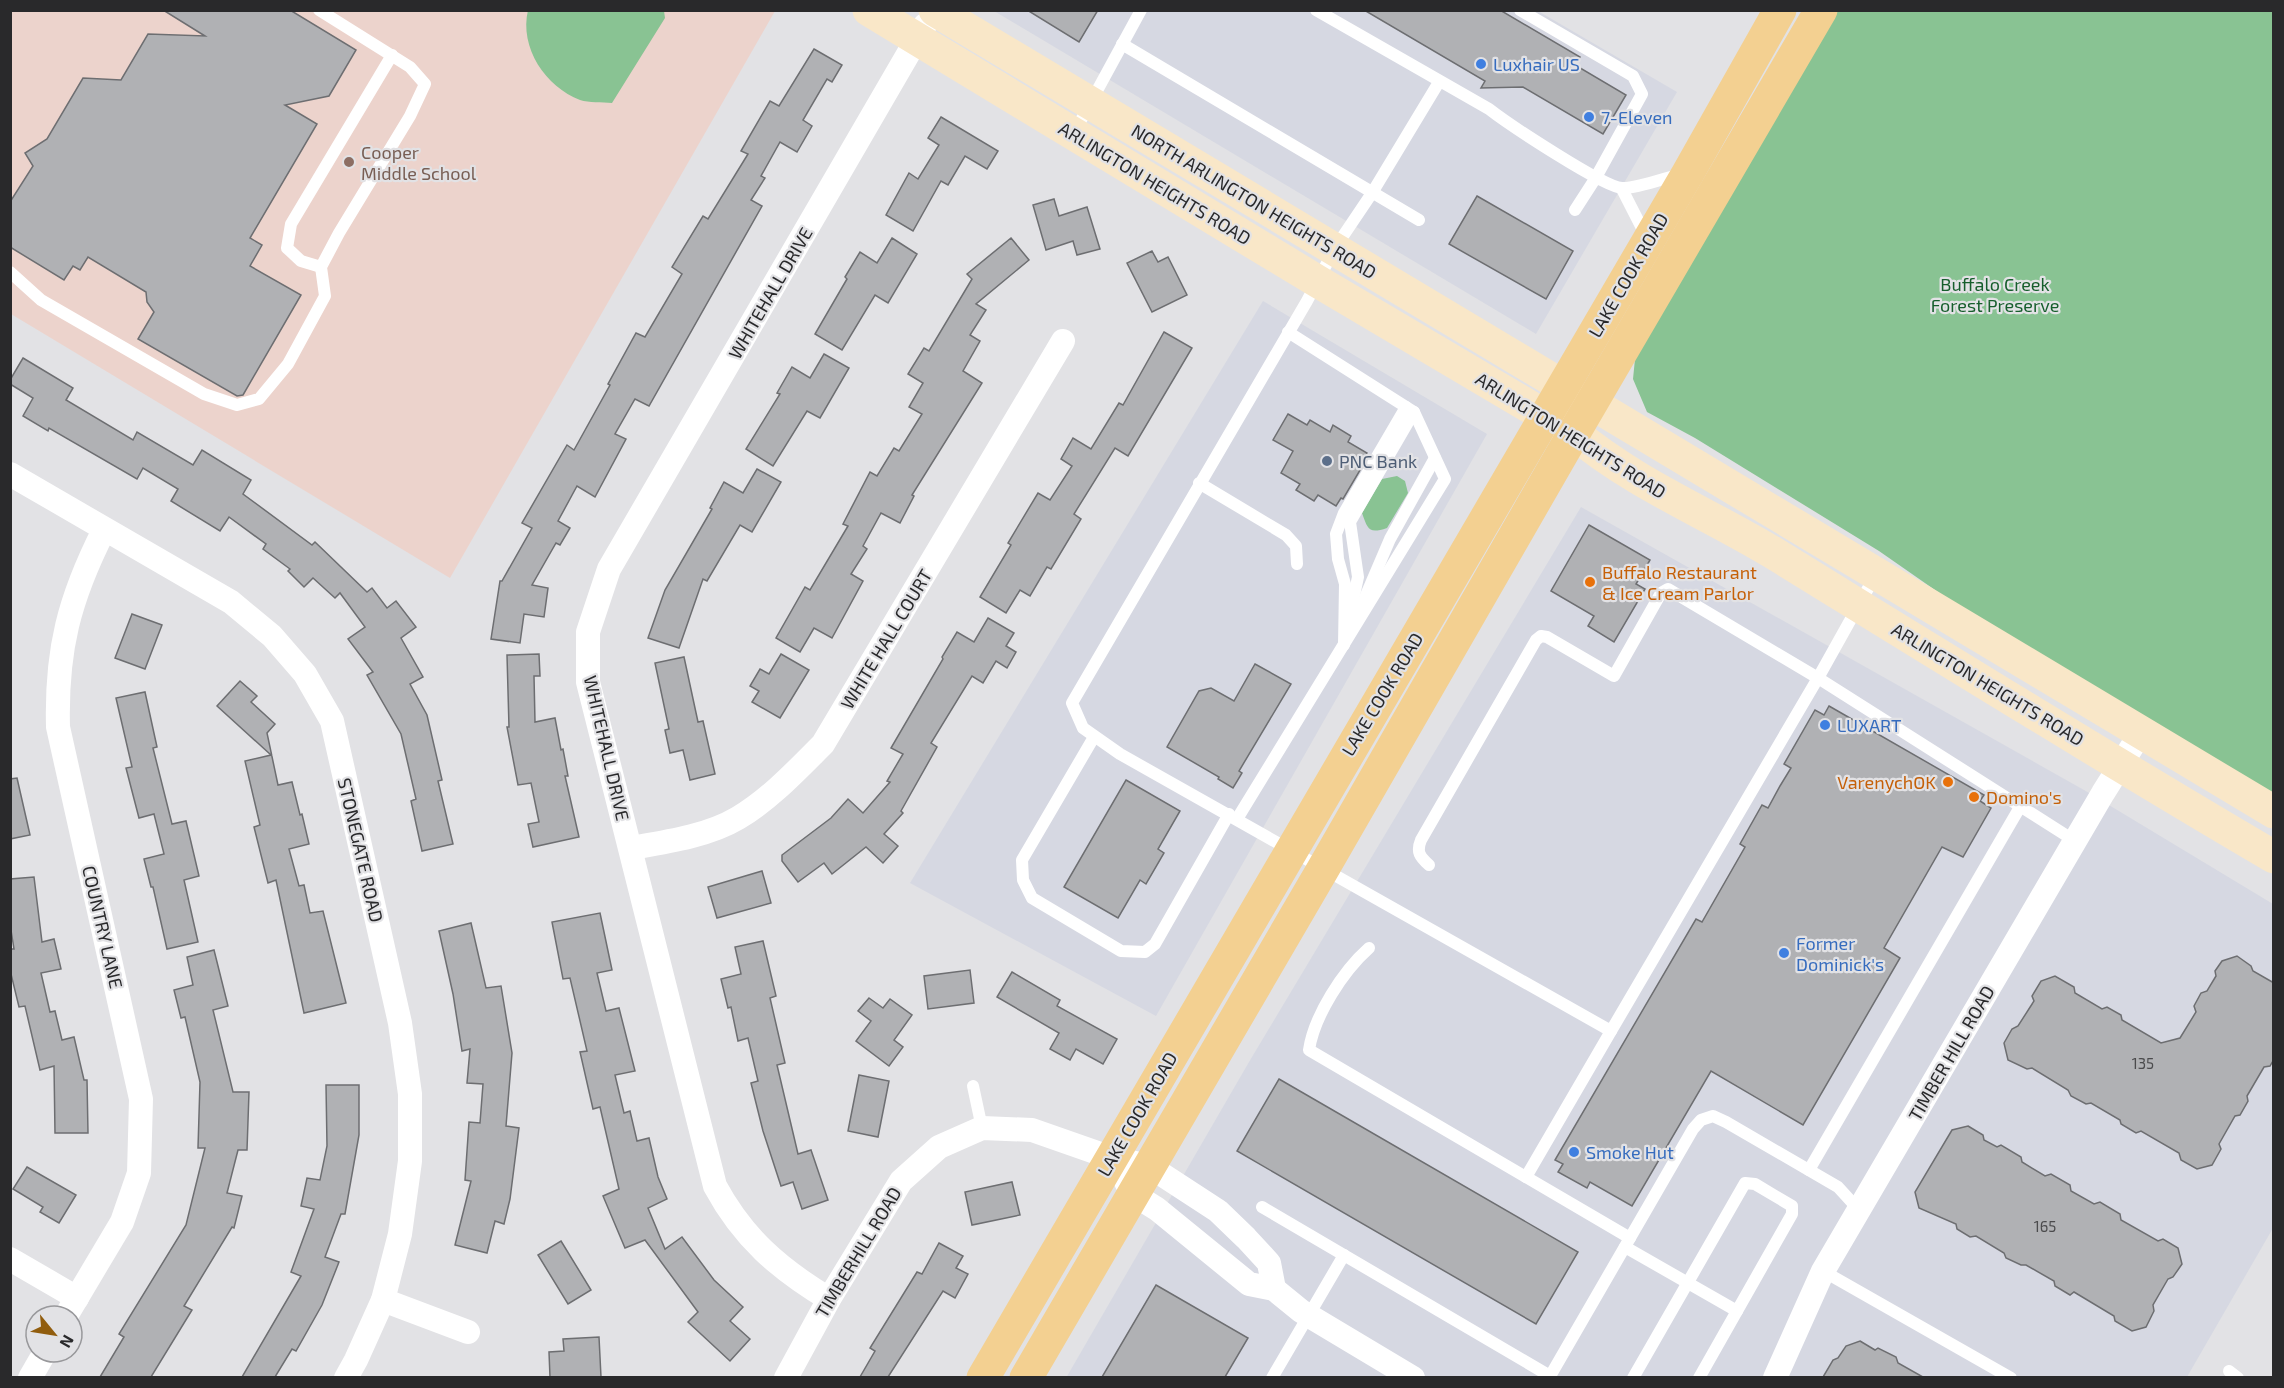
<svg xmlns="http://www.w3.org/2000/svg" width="2284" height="1388" viewBox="0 0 2284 1388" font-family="'Exo 2',sans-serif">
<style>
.built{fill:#d6d8e2}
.education{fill:#ecd3cc}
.green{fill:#89c393}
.building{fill:#b0b1b4;stroke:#6d6e71;stroke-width:1.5}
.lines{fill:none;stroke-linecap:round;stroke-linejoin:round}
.service{stroke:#fff;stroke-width:12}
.minor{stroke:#fff;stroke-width:24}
.secondary{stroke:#f9e7c8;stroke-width:33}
.primary{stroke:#f3d091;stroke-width:33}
.shop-dot{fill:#3f7fe0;stroke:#e2e2e5;stroke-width:2}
.education-dot{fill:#8d6e63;stroke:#e2e2e5;stroke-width:2}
.service-dot{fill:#5c6f8a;stroke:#e2e2e5;stroke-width:2}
.food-dot{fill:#e8710a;stroke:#e2e2e5;stroke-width:2}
.labels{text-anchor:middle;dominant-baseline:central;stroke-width:4.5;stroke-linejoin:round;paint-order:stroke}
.number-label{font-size:15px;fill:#4b4b4d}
.shop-label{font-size:18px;fill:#366cbe;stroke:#e2e2e5;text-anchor:start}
.education-label{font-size:18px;fill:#785e54;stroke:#e2e2e5;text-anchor:start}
.street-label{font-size:18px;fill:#29292b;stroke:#e2e2e5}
.park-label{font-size:18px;fill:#165e2c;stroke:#e2e2e5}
.service-label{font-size:18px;fill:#4e5e75;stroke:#e2e2e5;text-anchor:start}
.food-label{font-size:18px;fill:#c56008;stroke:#e2e2e5;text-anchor:start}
</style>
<rect width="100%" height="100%" fill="#e2e2e5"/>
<g class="built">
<polygon points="994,11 1538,11 1677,92 1536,334"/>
<polygon points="1263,301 1487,434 1156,1016 910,883"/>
<polygon points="1581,507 2084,790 2273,904 2273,1228 2187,1377 1066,1378 1249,1062"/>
</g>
<polygon class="education" points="10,11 775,11 450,578 11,314"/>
<g class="green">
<path d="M528,10L664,11L665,18L612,103C602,102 589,103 580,100C546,87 519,48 528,10Z"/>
<polygon points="1837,11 2273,11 2273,797 1991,629 1879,551 1695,438 1647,412 1633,379 1635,359"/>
<path d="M1397,476L1405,481L1408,493L1387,528C1369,534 1368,530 1362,513L1382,479Z"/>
</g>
<g class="building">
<polygon points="163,10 290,10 356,50 329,96 285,105 317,124 250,238 262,245 250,266 301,295 243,395 237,396 138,339 154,312 147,302 146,292 88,257 80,270 73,266 64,280 10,247 10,202 33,166 25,153 47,139 83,78 121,80 148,34 205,36"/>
<polygon points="1027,10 1098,10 1079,42"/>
<polygon points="1364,10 1500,10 1580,57 1575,65 1626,95 1603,134 1523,87 1481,88 1485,81"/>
<polygon points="814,49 842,65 832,82 827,79 803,120 812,126 797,152 780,142 761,176 765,178 751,200 762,206 649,406 635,399 615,434 626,439 595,497 577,486 558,521 570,528 560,545 556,543 532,585 548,588 544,617 524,614 520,643 491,639 500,581 502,581 532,528 522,523 567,445 574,450 610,385 608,384 636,333 645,337 682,274 672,267 703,216 708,219 748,154 741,151 770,101 779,106"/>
<polygon points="941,117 998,151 987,169 965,156 948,185 941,181 913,231 886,215 909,173 918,179 939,145 928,138"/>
<polygon points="1477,196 1573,251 1546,299 1449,244"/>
<polygon points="1054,199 1059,216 1087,207 1100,249 1077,255 1073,241 1046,250 1033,205"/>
<polygon points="892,238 917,254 888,303 875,295 842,350 815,334 847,279 845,277 860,252 877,263"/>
<polygon points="1011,238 1029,260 976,304 986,310 970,335 980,341 963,371 982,383 912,495 914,496 900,523 881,513 863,546 867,549 851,574 863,581 832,638 814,628 800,652 776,638 805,587 810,590 848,526 843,524 870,472 877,476 894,448 899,451 922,414 909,407 923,383 908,374 924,348 929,351 972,279 967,274"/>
<polygon points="1152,251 1158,262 1168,257 1187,295 1152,312 1127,263"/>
<polygon points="1164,332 1192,348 1128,456 1115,448 1074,514 1081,519 1051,569 1047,567 1030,596 1020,590 1006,613 980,597 1011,545 1008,543 1038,493 1050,500 1072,466 1061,459 1073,438 1091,449 1119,403 1123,405"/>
<polygon points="824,354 849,368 820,418 807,411 773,466 746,449 780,394 777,393 792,367 810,378"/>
<polygon points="23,358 73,388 66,400 133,440 137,432 193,465 202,450 251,480 243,494 312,545 315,542 367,592 372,588 387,608 396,601 416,627 401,638 423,677 410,684 427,715 442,780 438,781 453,844 422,851 411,801 416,799 401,734 367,675 373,672 348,639 365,627 340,593 335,598 313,578 304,587 288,571 290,569 263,549 266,544 229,517 220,531 171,501 178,489 143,468 137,479 49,428 48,431 23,416 33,398 10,384 10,380"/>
<polygon points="1288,414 1307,425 1310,420 1330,432 1333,425 1351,436 1348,442 1367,453 1364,459 1366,460 1343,499 1341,498 1336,506 1318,495 1314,501 1296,490 1300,484 1281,473 1293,451 1273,440"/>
<polygon points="757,469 781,482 752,532 740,525 707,581 703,579 679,648 648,638 665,590 712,509 710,508 724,482 743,493"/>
<polygon points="1589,525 1650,560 1636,584 1645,589 1614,642 1588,626 1594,616 1551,591"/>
<polygon points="132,614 162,625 145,669 115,658"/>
<polygon points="988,618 1014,633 1006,646 1016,652 1007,668 996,661 983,683 972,676 931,743 937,747 901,811 903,813 884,834 898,846 883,863 866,847 832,874 824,863 798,882 782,861 782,855 831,818 848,799 863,813 890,782 887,781 903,754 891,748 943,659 942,657 957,632 974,642"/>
<polygon points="539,654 540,676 534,676 535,722 555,718 561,750 563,749 568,776 565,776 579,837 533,847 528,824 539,822 531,783 518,785 507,727 509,727 507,655"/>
<polygon points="781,654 809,670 780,718 752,702 759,691 750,686 760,669 769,674"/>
<polygon points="684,657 698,722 703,721 715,774 690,780 683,750 670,753 665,730 669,729 655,663"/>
<polygon points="1255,664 1291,684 1239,771 1242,773 1233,788 1218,779 1219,777 1167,747 1199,691 1211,688 1234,701"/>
<polygon points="240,681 257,696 251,702 275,724 267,733 278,785 292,782 300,815 302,814 309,844 289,849 299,886 304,885 310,913 323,911 346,1003 304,1013 276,880 268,883 254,827 260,825 245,761 271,755 217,706"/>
<polygon points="145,692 157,747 153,748 172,824 186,821 199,876 184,880 198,942 167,949 153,887 151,887 144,859 164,854 154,814 139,818 126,768 132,767 116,698"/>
<polygon points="1829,706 1984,795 1980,801 1991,808 1963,857 1942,847 1884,948 1900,958 1803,1125 1711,1071 1632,1206 1590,1182 1587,1188 1558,1172 1563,1164 1555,1160 1696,919 1702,922 1745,847 1740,844 1762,805 1768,808 1780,786 1791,768 1784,764 1815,710 1824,715"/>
<polygon points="17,778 30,835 10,839 10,779"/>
<polygon points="1126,780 1180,811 1158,849 1164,853 1146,884 1140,880 1118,918 1064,887"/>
<polygon points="762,871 771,903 717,918 708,887"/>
<polygon points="34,877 42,942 54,939 61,969 41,973 50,1012 55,1011 62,1040 74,1037 84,1080 87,1080 88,1133 55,1133 54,1066 40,1070 25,1006 19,1007 10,970 10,949 14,949 10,924 10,879"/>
<polygon points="600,913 612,970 597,973 606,1011 619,1008 635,1071 615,1075 624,1113 630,1111 637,1141 649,1138 658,1177 667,1199 648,1208 665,1249 682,1237 714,1280 743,1307 730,1321 750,1339 730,1361 688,1322 698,1312 645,1240 625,1248 603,1196 619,1189 600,1107 593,1109 580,1052 587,1051 570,978 563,979 552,922"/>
<polygon points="471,923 486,988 501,986 512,1053 506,1126 519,1128 510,1199 504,1224 495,1221 487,1253 455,1245 471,1181 465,1180 469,1122 480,1123 483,1084 467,1083 470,1049 462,1051 453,994 439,931"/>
<polygon points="763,941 776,996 770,998 785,1063 777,1065 798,1154 811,1150 828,1200 802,1209 793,1182 781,1186 763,1131 751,1083 758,1081 748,1038 738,1041 731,1007 728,1008 721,979 741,974 735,947"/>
<polygon points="214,950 228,1006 213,1010 233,1092 249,1092 247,1150 238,1150 227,1193 242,1196 234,1228 232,1227 184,1306 192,1310 151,1377 100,1377 124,1337 119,1334 186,1225 205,1148 198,1148 200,1082 185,1017 181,1018 174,990 193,985 187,957"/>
<polygon points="2237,956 2251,966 2253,971 2274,983 2274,1059 2270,1066 2264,1067 2247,1096 2248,1101 2240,1115 2235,1116 2219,1144 2221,1149 2212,1165 2197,1169 2181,1160 2179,1153 2141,1131 2136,1133 2121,1124 2120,1120 2091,1103 2086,1104 2071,1096 2068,1090 2032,1068 2027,1069 2008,1060 2004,1043 2012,1029 2018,1026 2034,1001 2032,996 2041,981 2055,976 2074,987 2075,993 2102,1009 2107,1007 2121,1015 2122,1020 2161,1043 2180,1038 2196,1012 2194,1006 2201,993 2207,991 2216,976 2215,971 2222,961"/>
<polygon points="970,970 974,1003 928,1009 924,976"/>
<polygon points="1012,972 1060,1000 1057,1006 1117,1039 1103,1064 1076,1049 1070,1060 1050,1049 1059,1033 997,997"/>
<polygon points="869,998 883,1008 890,999 912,1015 894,1040 903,1047 889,1066 856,1041 871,1021 858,1011"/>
<polygon points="859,1075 889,1081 878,1137 848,1131"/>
<polygon points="1279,1079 1578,1252 1536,1324 1237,1151"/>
<polygon points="326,1085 359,1085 359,1135 345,1214 341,1214 325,1257 339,1262 322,1305 296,1351 292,1349 275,1377 242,1377 301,1276 291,1272 314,1209 301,1206 307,1178 320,1180 327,1146"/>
<polygon points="1968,1126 1983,1135 1984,1140 1997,1147 2001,1145 2021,1157 2022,1162 2045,1176 2051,1174 2070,1185 2071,1191 2094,1204 2100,1202 2120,1214 2121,1220 2158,1241 2163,1239 2178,1248 2182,1264 2173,1277 2168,1279 2153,1305 2154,1311 2146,1327 2132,1331 2115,1321 2114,1316 2074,1292 2070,1295 2055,1286 2054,1281 2026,1265 2021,1265 2006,1258 2004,1253 1976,1236 1970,1237 1957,1229 1956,1224 1919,1208 1915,1192 1952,1130"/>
<polygon points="27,1167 76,1195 59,1223 40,1212 43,1207 13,1189"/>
<polygon points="1012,1182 1020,1215 972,1225 965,1192"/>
<polygon points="561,1241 591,1290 568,1304 538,1255"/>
<polygon points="939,1243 963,1256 956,1268 968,1274 955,1298 943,1291 888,1377 860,1377 875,1351 870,1348 917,1272 922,1274"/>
<polygon points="1156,1285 1248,1338 1225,1377 1102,1377"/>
<polygon points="599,1337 601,1377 550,1377 549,1352 564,1351 563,1339"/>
<polygon points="1860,1341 1875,1350 1878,1348 1896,1357 1898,1363 1923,1377 1823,1377 1833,1360 1838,1358 1846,1346"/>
</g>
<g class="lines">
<g class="service">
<path d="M1316,10L1489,109C1507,123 1606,189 1623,188C1638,188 1665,178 1681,174"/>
<polyline points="1520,10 1633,76 1642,94 1595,179 1575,210"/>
<polyline points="1122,44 1419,220"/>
<polyline points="1439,82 1372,193 1335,248 1307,301 1072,703 1083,728 1120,754 1611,1031 1818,678 2075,841"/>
<polyline points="1074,133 1141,10"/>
<polyline points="1622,189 1647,238"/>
<polyline points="321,267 301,261 287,248 291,224 392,55"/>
<polyline points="10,272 41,300 204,394 237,405 259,399 288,364 325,296 321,267 339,233 410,116 425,84 410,67 319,10"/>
<polyline points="1199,483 1286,535 1296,546 1297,564"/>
<polyline points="1360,609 1390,539 1435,458"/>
<polyline points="1349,619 1358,577 1350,522 1414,412"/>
<polyline points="1344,645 1345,584 1338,559 1336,534 1344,513 1406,407"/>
<polyline points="1094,737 1022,860 1023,880 1032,898 1121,951 1145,952 1155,944 1229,814"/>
<polyline points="1237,819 1445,479 1414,412 1288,332"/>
<path d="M1429,865C1420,857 1416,852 1421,840L1536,640L1541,636L1547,637L1614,676L1661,593L1668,589L1818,678L1875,576"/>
<path d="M1369,948C1343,971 1314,1016 1309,1050L1630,1238"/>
<polyline points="973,1086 982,1128"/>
<polyline points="1809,1170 2020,807"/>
<polyline points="1526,1177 1611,1031"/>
<polyline points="1262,1207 1550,1376"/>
<polyline points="1625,1247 1737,1311"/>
<polyline points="1823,1271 2011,1378"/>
<polyline points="2229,1371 2238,1378"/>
<polyline points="1272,1378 1344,1255"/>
<polyline points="1549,1378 1693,1129 1701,1120 1713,1116 1726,1122 1838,1187 1859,1210"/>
<polyline points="1633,1378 1745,1183 1755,1184 1792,1206 1792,1214 1699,1378"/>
</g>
<g class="minor">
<polyline points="10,474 231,602 272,636 305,674 332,721 400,1023 410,1094 410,1161 400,1234 383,1300 356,1360 346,1378"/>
<path d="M631,848C666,842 708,836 738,818C770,799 797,770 823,744L1063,341"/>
<polyline points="1126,1182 1133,1194 1157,1209 1249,1284 1274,1289 1301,1311 1413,1378"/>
<polyline points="10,1259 77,1298"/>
<path d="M829,1299C779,1269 743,1238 715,1186L588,682V632L609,569L925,25"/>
<polyline points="383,1300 468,1332"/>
<path d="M66,1316L122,1222L139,1173L141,1099L58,727C56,650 69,599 104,530"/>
<polyline points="30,1378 45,1352"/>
<polyline points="786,1378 829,1299 901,1181 939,1147 982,1128 1032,1130 1112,1158 1149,1166 1218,1211 1246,1238 1269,1263 1274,1289"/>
<polyline points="1775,1378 1823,1271 2103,793 2140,734"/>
</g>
<g class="secondary">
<path d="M869,10L1317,281L1574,433C1636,485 1712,515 1780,557C1944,658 2108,760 2274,857"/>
<polyline points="935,10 2274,812"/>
</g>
<g class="primary">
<polyline points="983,1378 1688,173 1780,10"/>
<polyline points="1026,1378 1323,869 1574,433 1821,10"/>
</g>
</g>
<g class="shop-dot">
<circle cx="1481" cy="64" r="6"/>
<circle cx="1589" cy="117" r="6"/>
<circle cx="1825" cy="725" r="6"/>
<circle cx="1784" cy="953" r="6"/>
<circle cx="1574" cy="1152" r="6"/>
</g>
<circle class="education-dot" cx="349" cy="162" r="6"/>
<circle class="service-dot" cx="1327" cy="461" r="6"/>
<g class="food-dot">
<circle cx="1590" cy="582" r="6"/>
<circle cx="1948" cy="782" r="6"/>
<circle cx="1974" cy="797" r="6"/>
</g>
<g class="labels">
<g class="number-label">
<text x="2143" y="1063">135</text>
<text x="2045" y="1226">165</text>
</g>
<g class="shop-label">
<text x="1493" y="64">Luxhair US</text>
<text x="1601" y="117">7-Eleven</text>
<text x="1837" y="725">LUXART</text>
<text x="1796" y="943">Former<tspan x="1796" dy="21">Dominick's</tspan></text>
<text x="1586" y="1152">Smoke Hut</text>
</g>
<g class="education-label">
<text x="361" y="152">Cooper<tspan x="361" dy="21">Middle School</tspan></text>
</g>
<g class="street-label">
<text transform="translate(1155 183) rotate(31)">ARLINGTON HEIGHTS ROAD</text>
<text transform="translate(1254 201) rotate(31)">NORTH ARLINGTON HEIGHTS ROAD</text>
<text transform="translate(1628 275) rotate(-60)">LAKE COOK ROAD</text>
<text transform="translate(770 293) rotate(-60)">WHITEHALL DRIVE</text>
<text transform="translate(1571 435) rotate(32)">ARLINGTON HEIGHTS ROAD</text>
<text transform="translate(886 639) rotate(-59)">WHITE HALL COURT</text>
<text transform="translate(1988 684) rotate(31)">ARLINGTON HEIGHTS ROAD</text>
<text transform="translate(1382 694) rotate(-59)">LAKE COOK ROAD</text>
<text transform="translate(607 748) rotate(77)">WHITEHALL DRIVE</text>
<text transform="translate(361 850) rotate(77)">STONEGATE ROAD</text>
<text transform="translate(103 927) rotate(77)">COUNTRY LANE</text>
<text transform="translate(1951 1053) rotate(-60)">TIMBER HILL ROAD</text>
<text transform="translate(1137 1114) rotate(-60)">LAKE COOK ROAD</text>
<text transform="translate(858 1252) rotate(-59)">TIMBERHILL ROAD</text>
</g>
<g class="park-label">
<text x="1995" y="284">Buffalo Creek<tspan x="1995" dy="21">Forest Preserve</tspan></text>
</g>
<g class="service-label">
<text x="1339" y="461">PNC Bank</text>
</g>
<g class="food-label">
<text x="1602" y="572">Buffalo Restaurant<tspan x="1602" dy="21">&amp; Ice Cream Parlor</tspan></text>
<text x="1936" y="782" text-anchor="end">VarenychOK</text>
<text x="1986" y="797">Domino's</text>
</g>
</g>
<rect width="2284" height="1388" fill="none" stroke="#29292b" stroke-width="24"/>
<g transform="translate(54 1334) rotate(120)"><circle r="28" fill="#e2e2e5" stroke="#98989b" stroke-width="1.5"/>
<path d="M0-4.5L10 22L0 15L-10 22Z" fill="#915d0e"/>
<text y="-9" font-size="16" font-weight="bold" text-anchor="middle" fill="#29292b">N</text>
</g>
</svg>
